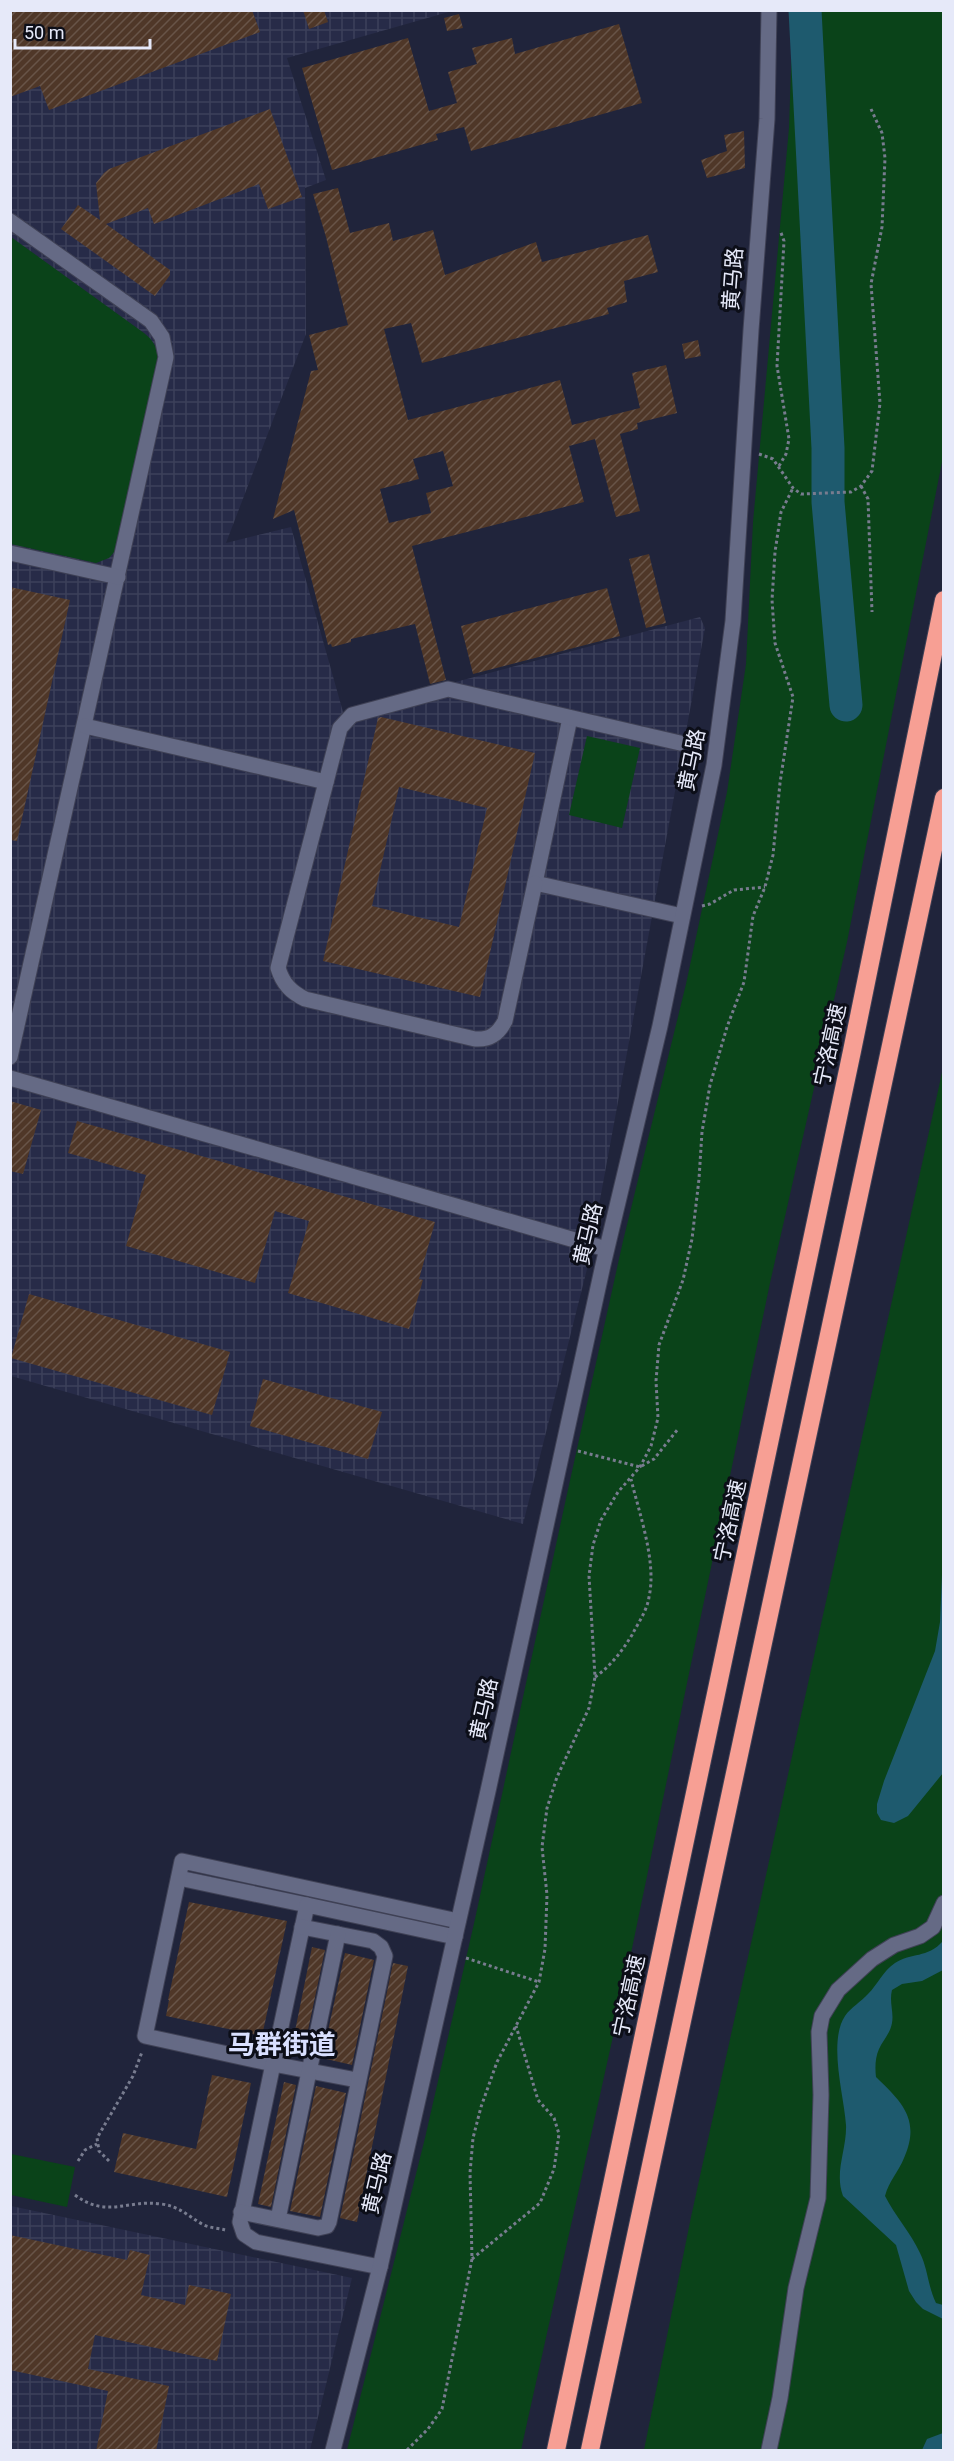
<svg xmlns="http://www.w3.org/2000/svg" width="954" height="2461" viewBox="0 0 954 2461" font-family="Roboto,'Noto Sans SC',sans-serif">
<style>
.industrial{fill:url(#industrial-grid)}
.green{fill:#0a4319}
.water{fill:#1e5a6e}
.lines{fill:none;stroke-linecap:round;stroke-linejoin:round}
.river{stroke:#1e5a6e;stroke-width:33}
.building{fill:url(#building-hatch);fill-rule:evenodd}
.minor-casing{stroke:#3f4155;stroke-width:17}
.highway-casing{stroke:#3f4155;stroke-width:20}
.path{stroke:#787c8f;stroke-width:3;stroke-dasharray:3 3;stroke-linecap:butt}
.minor{stroke:#656a85;stroke-width:15}
.highway{stroke:#f79f94;stroke-width:18}
.labels{text-anchor:middle;dominant-baseline:central;stroke-width:6;stroke-linejoin:round;paint-order:stroke}
.street-label{font-size:21px;fill:#e6e9f9;stroke:#0c0e18}
.district-label{font-size:27px;font-weight:bold;fill:#d9e0ff;stroke:#0c0e18}
</style>
<defs>
<pattern id="industrial-grid" width="8" height="8" patternUnits="userSpaceOnUse" patternTransform="scale(1.5)"><rect width="8" height="8" fill="#272b48"/><path d="M0 4h8M4 0v8" fill="none" stroke="#3c405a"/></pattern>
<pattern id="building-hatch" width="6" height="6" patternUnits="userSpaceOnUse" patternTransform="scale(1.5)"><rect width="6" height="6" fill="#4f3728"/><path d="M-1 1l2-2M0 6l6-6M5 7l2-2" fill="none" stroke="#685448"/></pattern>
</defs>
<rect width="100%" height="100%" fill="#20243b"/>
<g class="industrial">
<polygon points="10,11 452,11 287,58 326,180 305,188 306,334 226,543 291,527 343,712 700,617 705,628 588,1265 523,1524 11,1376"/>
<polygon points="11,2206 352,2278 310,2450 11,2450"/>
</g>
<g class="green">
<polygon points="793,11 943,11 943,457 847,942 770,1283 624,1987 521,2450 347,2450 425,2138 475,1919 567,1494 623,1241 686,984 727,792 746,664 753,522 789,128"/>
<path d="M11,237L144,333C153,340 157,347 159,359L116,550L109,558L96,563L11,544Z"/>
<polygon points="587,736 640,748 622,828 569,815"/>
<polygon points="943,1068 943,2450 644,2450 691,2217"/>
<polygon points="11,2154 75,2167 67,2207 11,2195"/>
</g>
<g class="water">
<polygon points="943,1551 943,1773 908,1816 894,1823 881,1820 877,1813 877,1804 884,1781 935,1651 940,1622"/>
<path d="M943,1941V1970L922,1981L902,1984L892,1990C889,2002 894,2012 892,2023C890,2034 883,2040 879,2049C875,2058 875,2068 876,2077C902,2102 921,2120 904,2158C899,2171 889,2181 885,2196C895,2216 911,2233 920,2253C928,2269 928,2287 936,2303L943,2305V2319L923,2309L916,2302L909,2291L896,2245L843,2196C834,2172 847,2149 846,2125C844,2095 828,2042 845,2016C851,2007 861,2002 868,1994C878,1984 883,1971 895,1963C911,1952 927,1959 943,1941Z"/>
<polygon points="943,2433 943,2450 922,2450 927,2439"/>
</g>
<g class="lines">
<polyline class="river" points="805,10 828,448 828,502 846,705"/>
</g>
<g class="building">
<polygon points="10,10 252,10 260,32 49,110 40,86 10,97"/>
<polygon points="303,10 324,10 328,22 309,29"/>
<polygon points="459,14 463,28 447,31 444,18"/>
<polygon points="619,24 642,103 471,151 464,127 436,134 438,140 332,170 302,68 408,38 429,111 457,103 448,72 477,64 472,48 512,38 515,54"/>
<polygon points="270,109 302,197 268,209 259,184 154,224 148,208 106,224 170,270 170,275 155,296 61,229 78,205 100,220 96,183 104,173 109,169"/>
<polygon points="744,131 745,168 707,178 701,160 727,151 724,135"/>
<path d="M338,188L350,233L389,223L393,241L433,230L445,275L536,242L542,262L648,235L658,272L624,281L627,302L607,308L609,314L422,363L411,323L384,329L408,420L560,380L572,425L640,408L632,373L666,365L677,413L637,423L638,429L620,434L640,511L616,517L595,439L569,446L584,502L412,546L446,680L430,684L415,624L351,639V642L332,647L331,644L328,645L294,510L273,519L311,371L318,370L309,335L348,325L326,237L313,194ZM443,451L453,486L426,493L431,513L389,523L380,489L419,479L413,459Z"/>
<polygon points="698,340 701,356 685,359 682,344"/>
<polygon points="649,554 666,623 646,628 629,559"/>
<polygon points="10,587 70,600 17,841 10,840"/>
<polygon points="607,588 620,636 473,674 461,626"/>
<path d="M381,717L535,753L480,997L323,961L378,718ZM399,787L487,808L459,927L372,906Z"/>
<polygon points="10,1101 41,1110 23,1174 10,1171"/>
<polygon points="77,1121 435,1222 419,1279 423,1280 409,1329 288,1293 309,1221 275,1211 255,1283 126,1246 146,1175 68,1153"/>
<polygon points="29,1294 230,1352 212,1415 11,1358"/>
<polygon points="263,1379 382,1412 368,1459 250,1426"/>
<polygon points="189,1902 287,1921 262,2036 166,2016 169,2000 168,2000"/>
<polygon points="312,1947 325,1950 303,2054 291,2051"/>
<polygon points="345,1953 374,1960 352,2065 322,2058"/>
<polygon points="393,1963 408,1966 357,2222 340,2218"/>
<polygon points="212,2075 251,2083 227,2197 114,2172 123,2133 196,2149"/>
<polygon points="284,2082 296,2085 271,2207 258,2204"/>
<polygon points="316,2086 346,2093 320,2217 290,2211"/>
<polygon points="10,2235 127,2260 130,2250 150,2255 141,2295 185,2305 189,2285 231,2294 217,2361 95,2335 88,2369 169,2386 156,2451 96,2451 108,2391 10,2370"/>
</g>
<g class="lines">
<g class="minor-casing">
<g id="minor">
<polyline points="10,221 151,321 162,337 166,357 10,1057"/>
<polyline points="10,553 118,577"/>
<polyline points="570,718 535,883 682,916"/>
<polyline points="85,726 326,782"/>
<path d="M535,883L505,1021C498,1034 490,1040 475,1039L305,999C291,992 283,984 278,968L340,728L352,715L448,689L680,743"/>
<polyline points="10,1078 606,1249"/>
<polyline points="179,1878 307,1905"/>
<polyline points="455,1937 307,1905 273,2064 145,2036 182,1861 458,1921"/>
<polyline points="357,2080 273,2064 240,2222 244,2234 256,2242 380,2267"/>
<polyline points="241,2212 318,2228 327,2226 329,2222 385,1956 381,1947 373,1941 302,1927"/>
<polyline points="278,2219 338,1934"/>
<polyline points="333,2450 380,2267 488,1791 603,1265 660,1026 714,765 733,621 751,330 767,119 769,10"/>
<polyline points="769,2450 780,2398 796,2288 818,2198 821,2095 819,2032 822,2016 838,1990 872,1959 894,1945 920,1936 933,1927 944,1903"/>
</g>
</g>
<g class="highway-casing">
<g id="highway">
<polyline points="556,2450 852,1051 944,600"/>
<polyline points="590,2450 944,798"/>
</g>
</g>
<g class="path">
<polyline points="759,454 773,459 793,488 801,494 851,492 861,486 872,471 880,403 871,284 882,227 885,158 882,133 871,109"/>
<polyline points="779,466 786,454 789,439 777,366 784,241 780,230"/>
<polyline points="861,486 868,499 872,612"/>
<polyline points="702,906 710,904 734,890 765,887"/>
<polyline points="578,1451 640,1467 654,1459 678,1429"/>
<path d="M595,1677C611,1666 622,1651 632,1635C638,1623 647,1611 649,1597C657,1562 639,1513 631,1479"/>
<polyline points="466,1958 539,1982"/>
<polyline points="78,2161 85,2150 97,2144"/>
<polyline points="109,2161 99,2151 97,2138 133,2076 142,2052"/>
<path d="M75,2195C107,2219 128,2199 161,2204C179,2206 188,2216 202,2224C209,2228 218,2228 225,2230"/>
<polyline points="472,2259 540,2203 554,2169 559,2134 554,2118 538,2100 516,2026"/>
<polyline points="407,2450 428,2429 442,2409 472,2259 470,2173 473,2138 481,2107 497,2062 539,1982 545,1949 547,1895 542,1847 547,1808 557,1777 589,1708 595,1677 589,1576 593,1545 601,1520 618,1492 640,1467 651,1446 658,1418 656,1381 659,1345 683,1280 692,1239 699,1179 702,1132 710,1085 727,1027 744,982 753,916 765,887 773,855 780,783 793,697 775,643 772,600 775,552 781,512 793,488"/>
</g>
<use href="#minor" class="minor"/>
<use href="#highway" class="highway"/>
</g>
<g class="labels">
<g class="street-label">
<text transform="translate(733 279) rotate(-86)">黄马路</text>
<text transform="translate(692 760) rotate(-79)">黄马路</text>
<text transform="translate(830 1045) rotate(-78)">宁洛高速</text>
<text transform="translate(588 1234) rotate(-77)">黄马路</text>
<text transform="translate(730 1521) rotate(-78)">宁洛高速</text>
<text transform="translate(484 1709) rotate(-78)">黄马路</text>
<text transform="translate(629 1996) rotate(-78)">宁洛高速</text>
<text transform="translate(377 2183) rotate(-77)">黄马路</text>
</g>
<g class="district-label">
<text x="282" y="2045">马群街道</text>
</g>
</g>
<rect width="954" height="2461" fill="none" stroke="#e6e9f9" stroke-width="24"/>
<path d="M15 39v9h135v-9" fill="none" stroke="#e6e9f9" stroke-width="3"/>
<text x="24" y="39" font-size="18" fill="#e6e9f9" stroke="#0c0e18" stroke-width="4.5" paint-order="stroke">50 m</text>
</svg>
